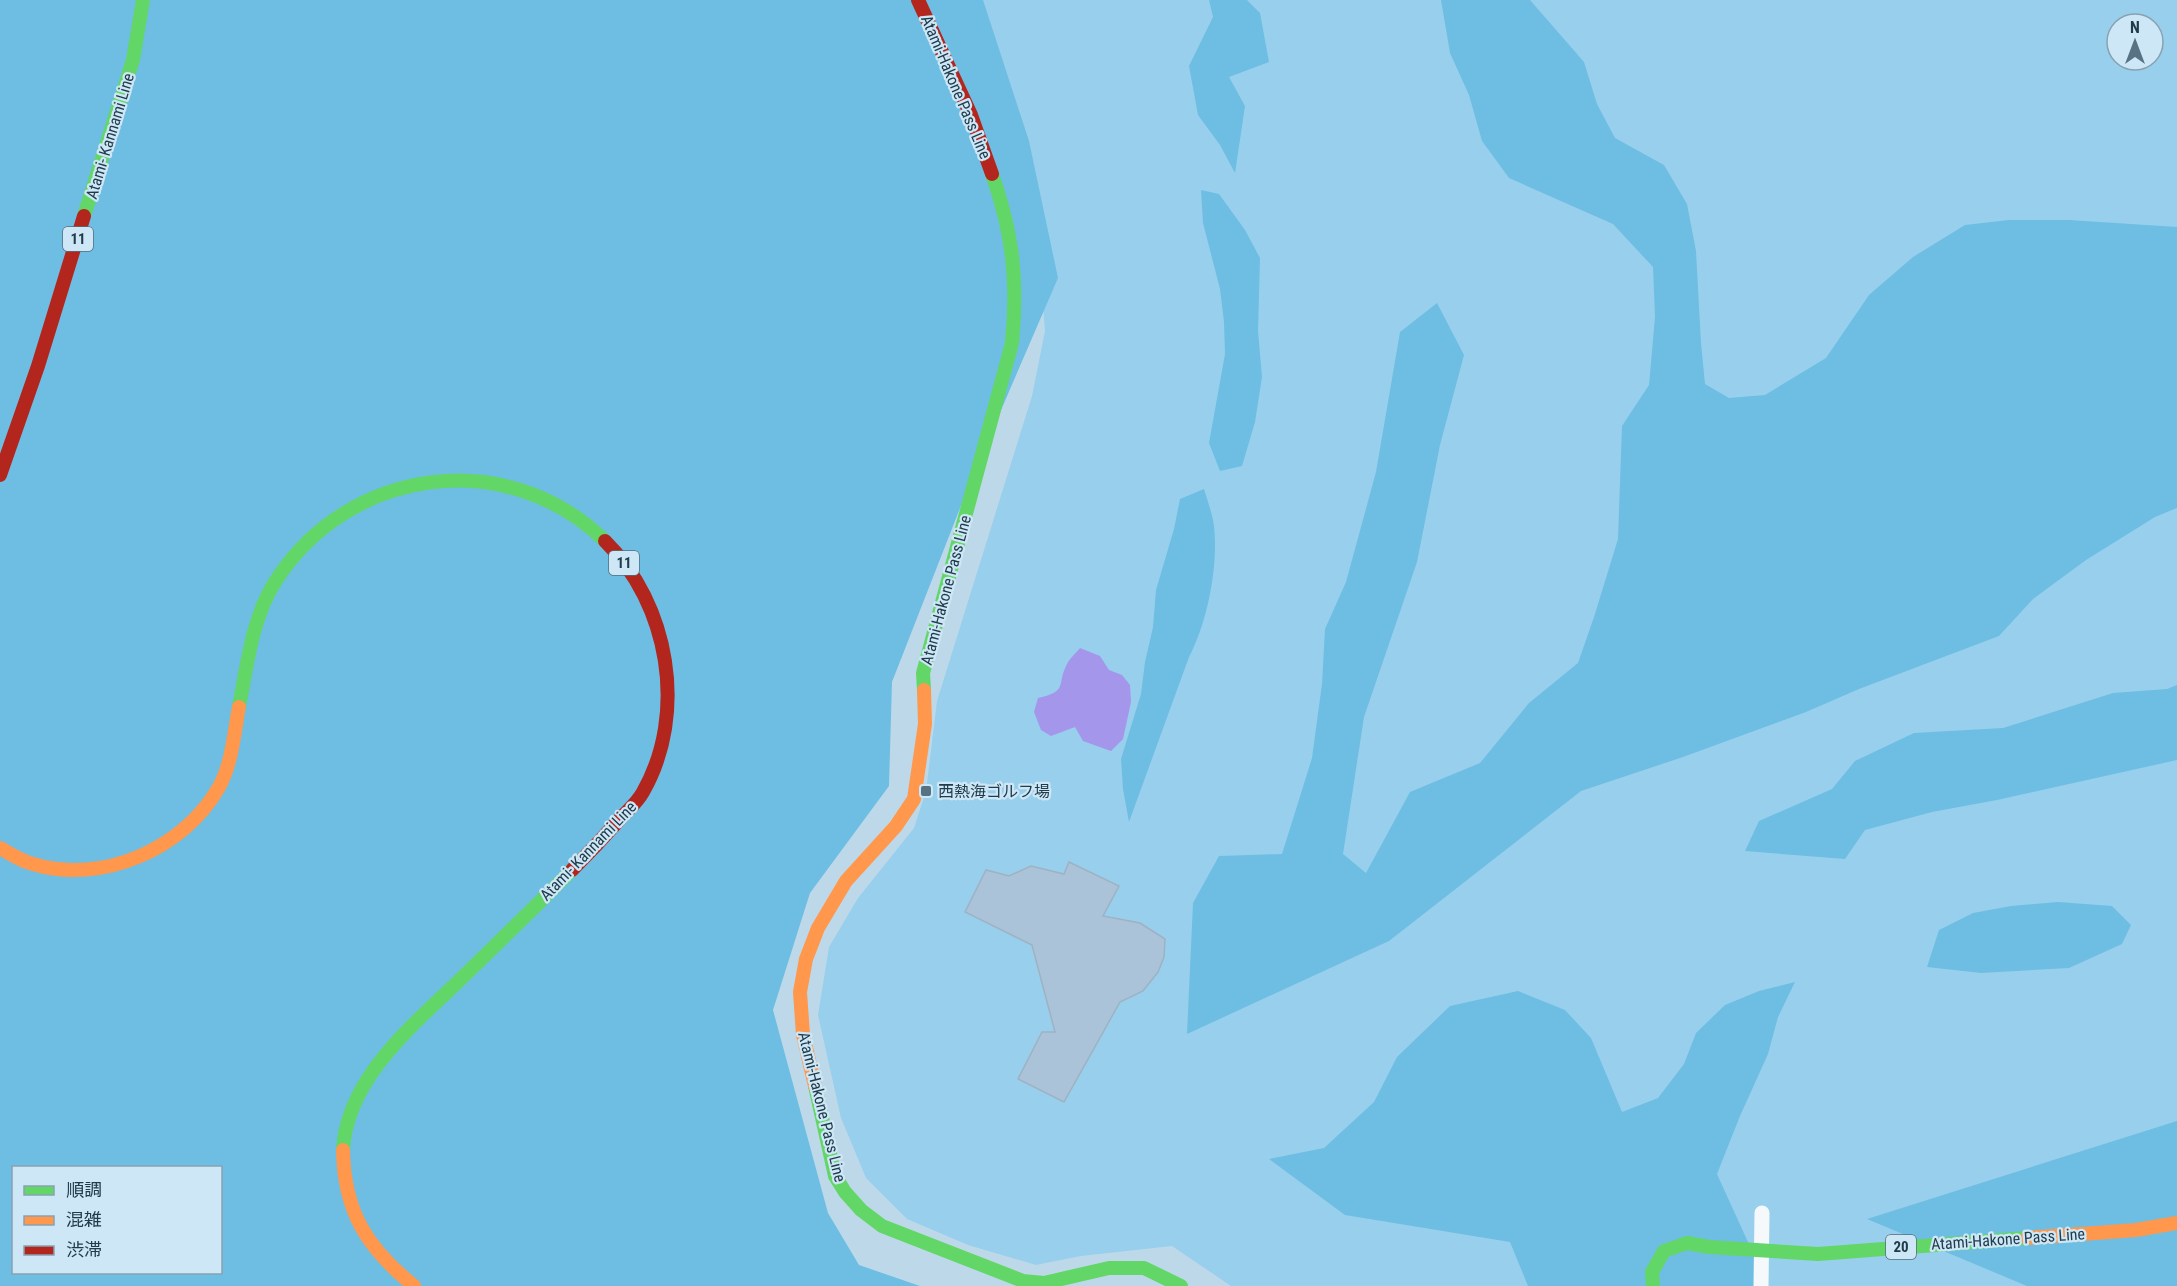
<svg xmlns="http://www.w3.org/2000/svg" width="2177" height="1286" viewBox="0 0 2177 1286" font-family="'Roboto Condensed','Noto Sans JP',sans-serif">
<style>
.green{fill:#98cfed;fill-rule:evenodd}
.forest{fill:#6ebee3;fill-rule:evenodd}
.water{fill:#a496ea}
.building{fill:#aac3d9;stroke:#9eb2c2;stroke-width:1.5}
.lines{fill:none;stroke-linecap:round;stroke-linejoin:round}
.street{stroke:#f5f9fc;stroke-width:15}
.fast{stroke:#63d668;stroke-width:14}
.slow{stroke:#ff974d;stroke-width:14}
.jam{stroke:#b3261e;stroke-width:14}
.poi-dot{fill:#577282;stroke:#cee7f6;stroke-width:2}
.labels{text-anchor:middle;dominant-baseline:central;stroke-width:4.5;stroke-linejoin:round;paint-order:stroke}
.shield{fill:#cee7f6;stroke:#546f7e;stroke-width:1.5}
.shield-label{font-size:15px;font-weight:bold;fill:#203b4a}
.street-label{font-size:16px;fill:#203b4a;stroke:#cee7f6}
.poi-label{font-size:16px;fill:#203b4a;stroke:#cee7f6;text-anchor:start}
</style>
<rect width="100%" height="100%" fill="#bdd9e9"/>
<path class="green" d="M918,0H2177V1286H1231L1172,1246L1081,1256L1036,1265L968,1245L907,1219L866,1178L841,1118L818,1015L829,947L858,898L914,828L926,791L937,701L1032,396L1045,331L1040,269ZM2117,24H2153V60H2117Z"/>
<g class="forest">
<path d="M0,0H983L1029,141L1058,278L973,475L892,682L889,786L810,893L773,1010L828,1213L859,1265L920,1286H0ZM14,1168H220V1272H14Z"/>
<polygon points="1209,0 1247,0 1260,13 1269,62 1229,77 1245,106 1235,173 1220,145 1198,115 1189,66 1213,17"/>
<polygon points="1441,0 1530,0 1584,62 1597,104 1615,138 1664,165 1687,204 1696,251 1701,343 1705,384 1729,398 1765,395 1826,358 1869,295 1913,257 1965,225 2009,220 2069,220 2177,227 2177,508 2155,517 2086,560 2033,599 1999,636 1859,689 1806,712 1683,757 1581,791 1389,941 1187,1034 1193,903 1219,856 1282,854 1312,758 1322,684 1325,629 1346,582 1376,472 1400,332 1437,303 1464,355 1440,445 1417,562 1364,717 1343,854 1366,873 1410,792 1480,763 1529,703 1578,663 1594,617 1618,539 1622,426 1649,385 1655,317 1653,267 1613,224 1509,178 1482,141 1469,95 1450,53"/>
<polygon points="1201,190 1219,194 1245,230 1260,258 1258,331 1262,377 1255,422 1242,466 1220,471 1209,443 1225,354 1224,322 1220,289 1203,223"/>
<path d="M1204,489C1207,499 1211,510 1213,520C1220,559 1208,622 1189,657L1129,822L1123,789L1121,759L1141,694L1145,662L1153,627L1156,590L1174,529L1180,499Z"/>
<polygon points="2177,685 2177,760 1997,800 1932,812 1865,830 1845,859 1745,851 1759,821 1832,789 1855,761 1914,733 2003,728 2113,693 2167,689"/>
<polygon points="2058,902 2112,906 2131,925 2122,944 2069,968 1981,973 1927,967 1939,930 1973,913 2011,906"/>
<polygon points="1795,982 1778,1017 1768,1054 1740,1116 1717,1174 1768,1286 1528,1286 1510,1242 1345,1215 1269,1159 1324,1148 1374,1102 1397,1057 1450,1006 1518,991 1565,1010 1591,1038 1622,1112 1658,1098 1684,1064 1696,1033 1725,1005 1759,991"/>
<polygon points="2177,1121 2177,1286 2027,1286 1867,1219"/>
</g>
<path class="water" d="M1080,648L1100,656L1109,670L1122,675L1130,685L1131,702L1123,739L1111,751L1083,741L1075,727L1051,736L1041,730L1034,712L1038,698C1069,691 1056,685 1067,664C1070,658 1076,653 1080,648Z"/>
<polygon class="building" points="1069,862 1119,886 1103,916 1140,923 1165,939 1164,957 1158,972 1143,991 1120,1002 1064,1102 1018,1079 1042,1032 1055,1032 1032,945 965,912 986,870 1009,876 1031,866 1064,874"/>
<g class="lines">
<polyline class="street" points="1761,1286 1762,1213"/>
<g class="fast">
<polyline points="84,216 133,60 143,0"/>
<path d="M924,690L923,673L1012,343C1018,280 1013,234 992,174"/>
<path d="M239,707C247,666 252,618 275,582C348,467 507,445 605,541"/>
<polyline points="815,1086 835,1176 845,1192 861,1210 882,1226 1023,1281 1044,1283 1109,1268 1144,1268 1181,1286"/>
<path d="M343,1150C347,1076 417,1022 467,973C502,939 537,905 572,870"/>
<polyline points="1653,1286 1652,1272 1664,1251 1687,1243 1709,1247 1818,1254 2027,1238"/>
</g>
<g class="slow">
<path d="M0,848C11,854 21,861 33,864C102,885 184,849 219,787C232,764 234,733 239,707"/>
<polyline points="815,1086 803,1035 800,992 806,959 818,928 846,881 896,826 914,799 925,724 924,690"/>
<path d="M343,1150C344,1212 367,1248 414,1286"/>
<polyline points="2027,1238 2136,1230 2177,1223"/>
</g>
<g class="jam">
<polyline points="918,0 971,115 992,174"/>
<polyline points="0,475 38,366 84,216"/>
<path d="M572,870C588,854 604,837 619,820C627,811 637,803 643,792C688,713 669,604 605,541"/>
</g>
</g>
<rect class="poi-dot" x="920" y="785" width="12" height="12" rx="3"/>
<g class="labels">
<g class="shield">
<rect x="63" y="227" width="30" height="24" rx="4.5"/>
<rect x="609" y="551" width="30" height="24" rx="4.5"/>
<rect x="1886" y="1235" width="30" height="24" rx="4.5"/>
</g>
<g class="shield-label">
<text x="78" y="239">11</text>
<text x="624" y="563">11</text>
<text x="1901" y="1247">20</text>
</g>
<g class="street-label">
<text transform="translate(956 87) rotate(67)">Atami-Hakone Pass Line</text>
<text transform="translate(110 136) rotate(-73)">Atami- Kannami Line</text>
<text transform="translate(946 590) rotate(-75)">Atami-Hakone Pass Line</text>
<text transform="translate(588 851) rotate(-46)">Atami- Kannami Line</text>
<text transform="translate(822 1107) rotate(76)">Atami-Hakone Pass Line</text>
<text transform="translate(2008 1239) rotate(-4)">Atami-Hakone Pass Line</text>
</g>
<g class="poi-label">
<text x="938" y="791">西熱海ゴルフ場</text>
</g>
</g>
<rect x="12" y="1166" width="210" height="108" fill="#cee7f6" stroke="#88a2b1" stroke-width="1.5"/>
<rect x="24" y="1186" width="30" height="9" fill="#63d668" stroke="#88a2b1" stroke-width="1.5"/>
<text x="66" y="1196" font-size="18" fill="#203b4a">順調</text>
<rect x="24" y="1216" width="30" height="9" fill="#ff974d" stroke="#88a2b1" stroke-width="1.5"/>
<text x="66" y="1226" font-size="18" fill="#203b4a">混雑</text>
<rect x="24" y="1246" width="30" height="9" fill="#b3261e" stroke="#88a2b1" stroke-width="1.5"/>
<text x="66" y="1256" font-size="18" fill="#203b4a">渋滞</text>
<g transform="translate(2135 42)"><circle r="28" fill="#cee7f6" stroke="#88a2b1" stroke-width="1.5"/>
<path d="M0-4.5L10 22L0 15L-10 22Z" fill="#577282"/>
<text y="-9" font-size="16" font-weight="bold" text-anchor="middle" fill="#203b4a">N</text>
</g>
</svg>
